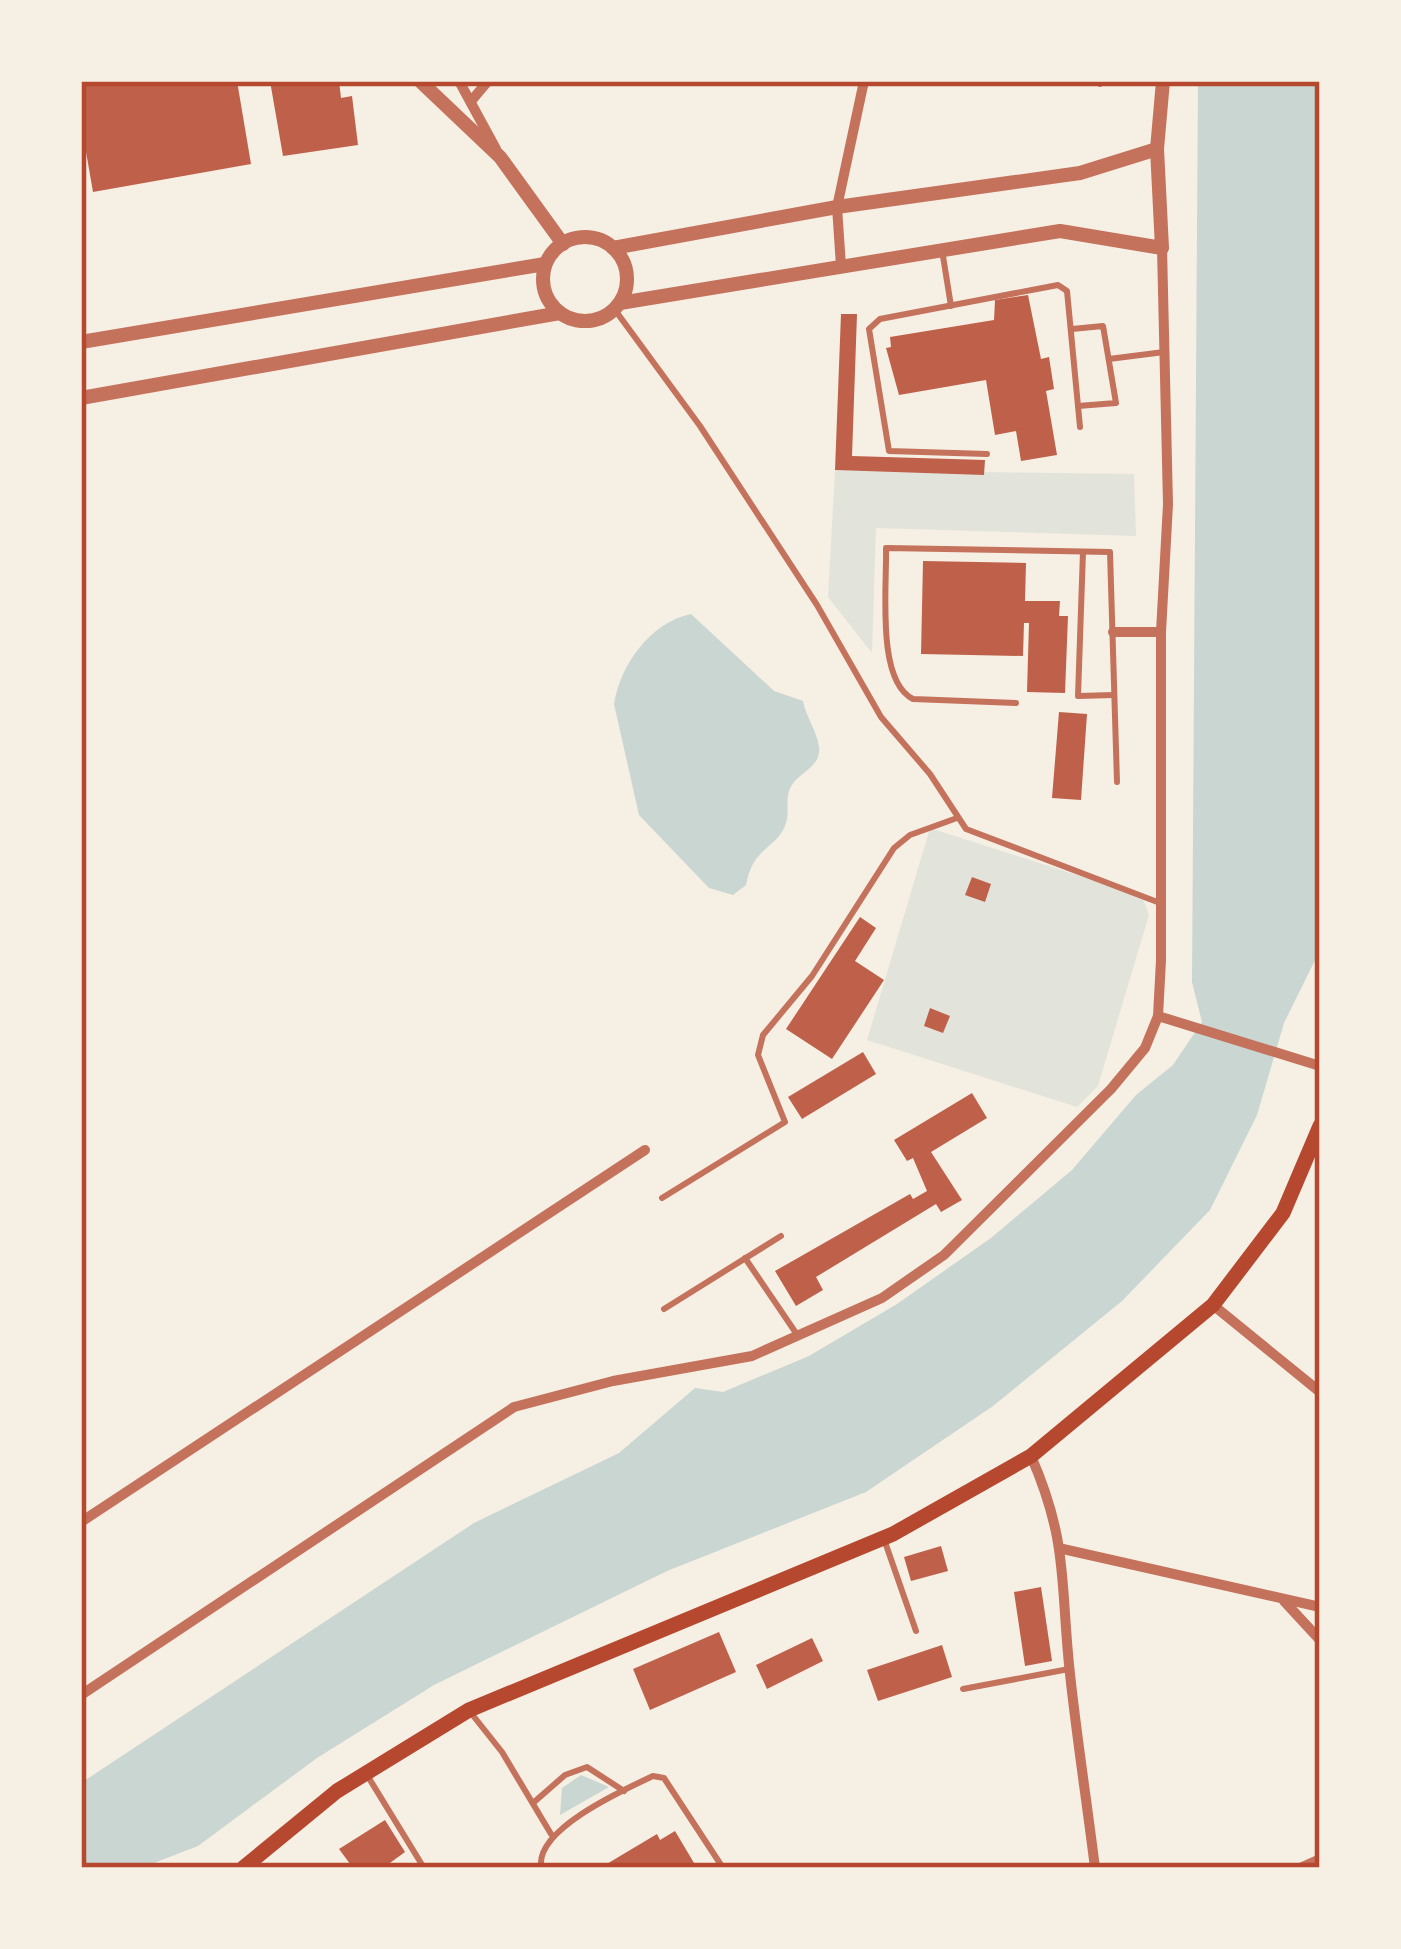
<svg xmlns="http://www.w3.org/2000/svg" width="1401" height="1949" viewBox="0 0 1401 1949" font-family="Ubuntu,sans-serif">
<style>
.green{fill:#e2e4dc}
.water{fill:#c9d6d2}
.building{fill:#bf614a}
.lines{fill:none;stroke-linecap:round;stroke-linejoin:round}
.service{stroke:#c5725c;stroke-width:6}
.minor{stroke:#c5725c;stroke-width:10}
.tertiary{stroke:#c5725c;stroke-width:14}
.secondary{stroke:#b5482f;stroke-width:15}
.neatline{fill:none;stroke:#b5482f;stroke-width:4.5}
</style>
<rect width="100%" height="100%" fill="#f6efe4"/>
<g class="green">
<polygon points="835,470 1134,474 1136,536 876,528 872,653 828,597"/>
<polygon points="930,828 1142,896 1149,915 1098,1086 1077,1107 867,1040"/>
</g>
<g class="water">
<polygon points="1198,81 1320,81 1320,950 1284,1023 1257,1115 1210,1210 1122,1301 993,1406 866,1492 667,1571 434,1685 317,1758 198,1846 141,1868 81,1868 81,1783 474,1523 619,1453 695,1388 723,1392 809,1356 897,1304 991,1238 1072,1170 1136,1095 1173,1065 1202,1022 1192,982"/>
<path d="M691,614L774,691L803,701C806,717 817,731 819,747C821,767 801,771 792,785C784,797 790,811 786,823C778,849 753,845 746,885L733,895L709,888L639,815L614,704C620,665 651,622 691,614Z"/>
<polygon points="581,1775 609,1787 560,1815 562,1788"/>
</g>
<g class="building">
<polygon points="81,81 237,81 251,164 93,192 81,123"/>
<polygon points="270,81 339,81 341,98 352,96 358,145 283,156"/>
<polygon points="1028,295 1041,359 1049,357 1054,389 1046,391 1057,455 1021,461 1016,431 995,435 986,380 899,395 886,348 891,347 890,337 994,320 995,300"/>
<polygon points="841,314 857,314 852,456 985,460 984,475 835,470"/>
<polygon points="923,561 1026,563 1025,601 1060,601 1059,616 1068,616 1065,693 1027,692 1029,623 1024,623 1023,656 921,654"/>
<polygon points="1059,712 1087,714 1081,800 1052,798"/>
<polygon points="972,877 991,884 985,902 965,895"/>
<polygon points="860,917 876,928 855,961 884,980 832,1059 786,1029"/>
<polygon points="930,1008 950,1016 943,1033 924,1026"/>
<polygon points="863,1052 876,1074 802,1119 788,1097"/>
<polygon points="972,1093 987,1118 931,1152 962,1200 941,1212 936,1204 816,1277 823,1290 796,1306 775,1271 910,1194 913,1199 927,1191 913,1158 907,1161 894,1140"/>
<polygon points="941,1546 948,1571 911,1581 904,1557"/>
<polygon points="1041,1587 1052,1661 1025,1666 1014,1592"/>
<polygon points="719,1632 736,1672 650,1710 633,1669"/>
<polygon points="812,1638 823,1661 767,1689 756,1665"/>
<polygon points="942,1645 952,1677 878,1701 867,1670"/>
<polygon points="385,1820 405,1852 383,1868 353,1868 339,1849"/>
<polygon points="675,1831 697,1868 600,1868 657,1834 660,1840"/>
</g>
<g class="lines">
<g class="service">
<polyline points="1100,84 1101,81"/>
<polyline points="942,250 951,306"/>
<polyline points="615,310 700,426 817,605 881,717 930,774 966,829 1160,903"/>
<polyline points="1072,329 1103,326 1116,403 1078,406"/>
<polyline points="1109,359 1164,352"/>
<polyline points="987,454 889,451 869,329 880,319 1058,285 1067,291 1080,427"/>
<polyline points="1083,552 1078,696 1114,695"/>
<path d="M1016,703L913,699C876,681 887,587 886,548L1110,552L1117,782"/>
<polyline points="662,1198 785,1122 758,1055 763,1035 812,976 894,848 910,835 957,818"/>
<polyline points="745,1258 798,1336"/>
<polyline points="664,1309 781,1236"/>
<polyline points="885,1542 916,1631"/>
<polyline points="963,1689 1069,1669"/>
<polyline points="471,1713 502,1752 551,1834"/>
<polyline points="367,1775 424,1868"/>
<polyline points="533,1803 565,1775 587,1767 624,1791"/>
<path d="M541,1866C537,1829 621,1791 653,1776L664,1778L723,1868"/>
</g>
<g class="minor">
<polyline points="459,81 496,149"/>
<polyline points="472,100 488,81"/>
<polyline points="841,266 837,207 864,81"/>
<polyline points="1113,632 1161,632"/>
<polyline points="1158,1016 1320,1066"/>
<polyline points="1213,1305 1320,1392"/>
<path d="M1031,1456C1069,1543 1060,1584 1070,1674C1077,1739 1087,1803 1095,1868"/>
<polyline points="81,1522 645,1150"/>
<polyline points="1063,1549 1320,1607"/>
<polyline points="1284,1601 1320,1640"/>
<polyline points="81,1695 514,1407 613,1381 752,1356 882,1298 944,1255 1111,1089 1145,1048 1158,1016 1161,960 1161,632 1168,504 1162,248"/>
<polyline points="1300,1868 1320,1859"/>
</g>
<g class="tertiary">
<polyline points="420,81 500,157 563,244"/>
<circle cx="585" cy="279" r="42"/>
<polyline points="613,248 837,207 1080,173 1157,149"/>
<polyline points="620,303 1060,231 1162,248 1157,149 1163,81"/>
<polyline points="81,342 545,264"/>
<polyline points="81,398 560,313"/>
</g>
<polyline class="secondary" points="243,1868 337,1791 469,1710 893,1534 1031,1456 1213,1305 1283,1213 1320,1126"/>
</g>
<rect width="1401" height="1949" fill="none" stroke="#f6efe4" stroke-width="168"/>
<rect x="84" y="84" width="1233" height="1781" class="neatline"/>
</svg>
